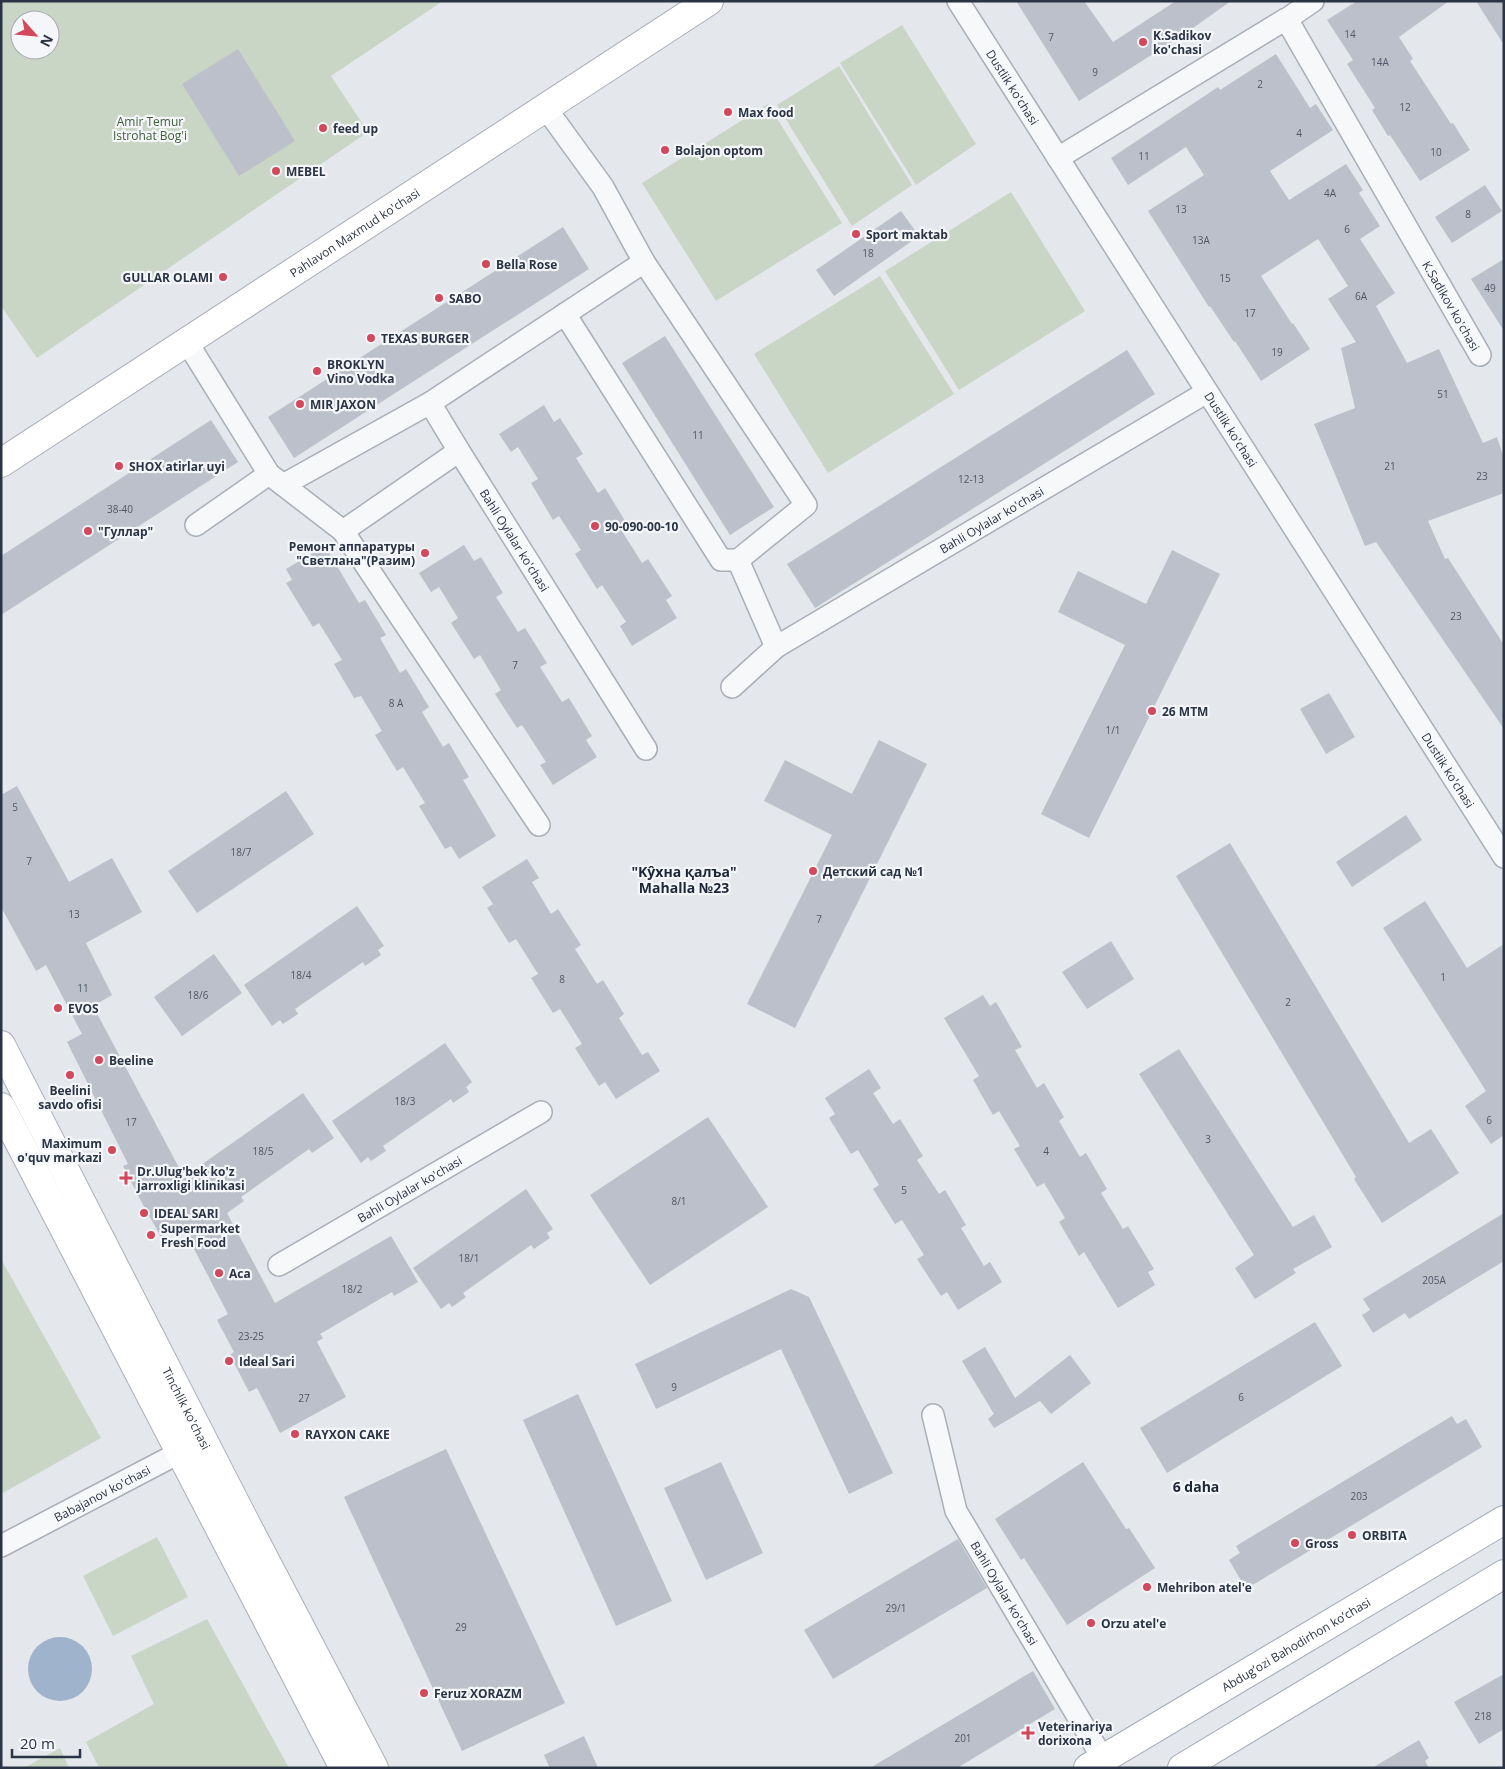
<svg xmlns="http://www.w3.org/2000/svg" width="1505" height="1769" viewBox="0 0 1505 1769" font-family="'Open Sans',sans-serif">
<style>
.green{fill:#c9d6c5;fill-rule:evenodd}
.water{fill:#9fb4cc}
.building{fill:#bbc0ca}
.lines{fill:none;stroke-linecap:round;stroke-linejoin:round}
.street-casing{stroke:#a9aeb7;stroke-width:24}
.secondary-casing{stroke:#a9aeb7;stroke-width:30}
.primary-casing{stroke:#a3abb8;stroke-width:30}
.street{stroke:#f7f8fa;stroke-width:21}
.secondary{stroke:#fff;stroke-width:28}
.primary{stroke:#fff;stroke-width:28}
.poi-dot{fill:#d1495b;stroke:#f4f6f9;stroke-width:2}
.labels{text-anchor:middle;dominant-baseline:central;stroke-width:4.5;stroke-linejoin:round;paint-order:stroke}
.number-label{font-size:10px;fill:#4f5766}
.poi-label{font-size:12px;font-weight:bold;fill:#2b3445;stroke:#f4f6f9;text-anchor:start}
.street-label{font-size:12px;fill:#2b3445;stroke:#f4f6f9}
.park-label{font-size:12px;fill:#3f6138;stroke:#f4f6f9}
.neighbourhood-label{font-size:14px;font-weight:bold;fill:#1d2536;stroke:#f4f6f9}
</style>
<rect width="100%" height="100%" fill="#e4e7ec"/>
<g class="green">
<path d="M1,1H443L331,76L368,132L37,358L1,306ZM20,20H50V50H20Z"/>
<polygon points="902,25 976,144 916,185 840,63"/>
<polygon points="839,66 912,185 852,226 777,105"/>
<polygon points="768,104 842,223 716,301 642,183"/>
<polygon points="1011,192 1085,311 959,390 885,271"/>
<polygon points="880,276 954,394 828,473 754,354"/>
<polygon points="1,1259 101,1438 1,1494"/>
<polygon points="157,1537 188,1597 113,1636 83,1576"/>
<polygon points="207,1619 289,1768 99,1768 86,1742 154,1704 131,1656"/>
<polygon points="60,1748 69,1768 24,1768"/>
</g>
<circle class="water" cx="60" cy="1669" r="32"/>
<g class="building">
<polygon points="1016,1 1084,1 1113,42 1176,1 1231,1 1186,33 1079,101"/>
<polygon points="1357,1 1449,1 1399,37 1413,59 1410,61 1451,124 1453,123 1470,150 1420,181 1390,135 1388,136 1372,110 1375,108 1347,64 1353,60 1327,20"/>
<polygon points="1476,1 1504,1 1504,45"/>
<polygon points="238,49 295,141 239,176 182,84"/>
<polygon points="1276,54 1310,108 1316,104 1333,130 1270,171 1289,200 1346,164 1363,190 1359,193 1380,226 1360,239 1395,293 1376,306 1407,363 1439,349 1483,443 1497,437 1504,459 1504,493 1428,521 1445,559 1448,558 1504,645 1504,729 1376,542 1365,546 1314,424 1355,408 1341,348 1356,342 1328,299 1348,286 1318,239 1261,276 1292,324 1293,323 1310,349 1261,381 1235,341 1234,342 1210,306 1209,307 1148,211 1204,175 1186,147 1128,185 1111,158 1218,87 1220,90"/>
<polygon points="1485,185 1502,211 1452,243 1435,217"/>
<polygon points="901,211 919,236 834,296 816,270"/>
<polygon points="563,227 589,269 294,458 268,417"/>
<polygon points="1504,259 1504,331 1471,279"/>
<polygon points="665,336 774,507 730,535 622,363"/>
<polygon points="1127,350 1155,394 815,608 787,564"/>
<polygon points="544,405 554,422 560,418 583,454 576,458 598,493 605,488 627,524 620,528 642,563 648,559 672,596 666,600 677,618 632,646 620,626 626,622 602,585 597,589 575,554 581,550 559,516 553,520 531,483 538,479 518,447 511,452 499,434"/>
<polygon points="211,420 238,462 1,615 1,556"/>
<polygon points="464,545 474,561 481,557 503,593 496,597 518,632 525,628 547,663 540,667 562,702 569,698 592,736 586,740 597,757 553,785 540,765 546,762 522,725 517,728 495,694 501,690 480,655 474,659 451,623 458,618 439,587 431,592 419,573"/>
<polygon points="325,546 359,603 365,600 386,635 380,638 400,673 406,669 429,707 422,712 443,747 449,743 469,777 463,780 496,836 459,859 451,846 445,849 419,806 425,803 403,767 397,771 375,735 382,731 361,696 354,698 334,664 342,660 319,623 313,627 286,583 292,580 286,569"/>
<polygon points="1172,550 1220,574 1089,838 1041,814 1125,645 1058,612 1078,571 1146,604"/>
<polygon points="1329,693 1355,737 1326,754 1300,709"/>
<polygon points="879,740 927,764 795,1028 747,1004 832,835 764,801 785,760 852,794"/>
<polygon points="17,786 69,882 112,858 142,912 86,943 112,995 93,1006 184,1177 303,1093 334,1138 312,1153 309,1149 241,1197 244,1201 227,1213 275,1303 391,1236 418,1282 394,1296 392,1292 320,1334 323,1338 317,1342 346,1397 280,1433 257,1388 249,1392 230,1355 234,1352 217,1320 228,1314 182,1226 161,1237 141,1201 123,1166 128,1164 67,1042 82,1034 46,965 36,971 1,907 1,795"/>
<polygon points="286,791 314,834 197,913 168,871"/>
<polygon points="1406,815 1422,840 1352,887 1336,862"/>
<polygon points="1230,843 1409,1143 1431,1129 1459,1173 1382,1223 1354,1179 1356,1177 1176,876"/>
<polygon points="527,859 539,878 532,882 551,914 558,909 581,945 575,949 597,984 603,980 624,1014 619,1018 642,1055 648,1052 660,1071 616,1099 605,1082 599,1086 575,1048 582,1044 560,1009 553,1013 531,978 538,974 516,939 509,943 487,908 493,904 482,887"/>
<polygon points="1425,901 1467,968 1504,944 1504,1135 1491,1144 1465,1106 1486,1091 1383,928"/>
<polygon points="357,906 384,946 378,950 381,955 365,966 363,962 295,1009 298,1014 283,1024 280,1020 272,1026 244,985"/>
<polygon points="1111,941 1134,979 1087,1009 1062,972"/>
<polygon points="214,954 242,993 182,1036 154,997"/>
<polygon points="983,995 990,1006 996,1002 1022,1047 1015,1050 1037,1088 1044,1083 1064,1117 1059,1121 1080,1157 1086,1153 1107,1189 1101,1193 1123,1229 1128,1226 1154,1269 1148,1272 1155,1285 1118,1308 1084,1252 1079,1256 1059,1222 1065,1218 1044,1183 1037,1187 1014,1149 1020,1146 999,1111 993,1115 973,1080 979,1076 944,1018"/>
<polygon points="445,1043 472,1082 466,1087 469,1092 453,1103 451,1099 383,1146 386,1151 371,1161 368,1157 361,1163 332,1121"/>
<polygon points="1179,1049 1293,1227 1314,1215 1332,1247 1293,1269 1296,1273 1255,1299 1235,1268 1254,1255 1139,1074"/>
<polygon points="869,1069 881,1088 873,1093 893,1124 900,1119 923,1156 917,1160 939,1194 945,1190 966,1225 961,1228 984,1266 990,1262 1002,1282 958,1310 947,1292 941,1296 917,1259 924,1255 902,1220 895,1224 873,1189 879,1185 858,1150 851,1154 829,1118 835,1114 825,1098"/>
<polygon points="708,1117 768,1207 650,1285 590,1195"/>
<polygon points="526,1189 553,1229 547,1233 550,1238 534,1249 531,1245 463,1293 466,1297 452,1307 449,1303 441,1309 413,1268"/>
<polygon points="1504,1213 1504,1261 1409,1319 1405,1313 1373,1333 1362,1315 1370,1310 1363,1299"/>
<polygon points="791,1289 809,1297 893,1473 849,1494 781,1349 656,1409 635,1364"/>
<polygon points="1315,1322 1342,1366 1167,1473 1140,1428"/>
<polygon points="985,1347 1015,1398 1070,1355 1091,1383 1051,1414 1040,1401 994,1428 988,1419 994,1414 962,1361"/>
<polygon points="578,1394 672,1601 616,1626 523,1420"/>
<polygon points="1452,1416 1457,1424 1466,1419 1482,1447 1246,1589 1229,1560 1240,1553 1236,1546"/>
<polygon points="446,1449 565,1703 462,1751 344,1497"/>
<polygon points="721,1462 763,1553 706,1580 664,1488"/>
<polygon points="1083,1462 1126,1529 1129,1528 1155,1568 1067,1625 1024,1558 1021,1560 995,1519"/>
<polygon points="958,1539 987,1588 833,1679 804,1630"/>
<polygon points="1033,1671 1055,1709 957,1768 870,1768"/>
<polygon points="1504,1674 1504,1729 1479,1744 1454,1702"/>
<polygon points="584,1736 598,1768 550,1768 544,1755"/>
<polygon points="1419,1740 1429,1758 1425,1761 1429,1768 1372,1768"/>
</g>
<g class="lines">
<g class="street-casing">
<g id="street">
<path id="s1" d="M958,1L1504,857"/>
<path id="s2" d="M545,107L603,187L644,262L806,505L738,560L776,647L1207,392"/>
<path id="s3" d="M1058,158L1286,19L1480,355L1287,19L1313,1"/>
<polyline points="565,314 721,560 738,560"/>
<polyline points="187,342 269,474 196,525"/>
<polyline points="430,403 459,451"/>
<polyline points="269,474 343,531 539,825"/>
<polyline points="283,485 430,403 644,262"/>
<path id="s4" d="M343,531L459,451L646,749"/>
<polyline points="732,687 776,647"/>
<path id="s5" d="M279,1265L541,1112"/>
<path id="s6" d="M933,1415L956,1511L1103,1759"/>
<path id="s7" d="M1,1546L194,1445"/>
</g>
</g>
<g class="secondary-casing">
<g id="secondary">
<path id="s8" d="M1,463L709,1"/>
<path id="s9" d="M1,1045L242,1516L374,1768"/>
<polyline points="1,1107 344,1768"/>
</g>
</g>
<g class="primary-casing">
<g id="primary">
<path id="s10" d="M1088,1768L1504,1520"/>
<polyline points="1182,1768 1504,1574"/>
</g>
</g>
<use href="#street" class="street"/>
<use href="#secondary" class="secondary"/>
<use href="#primary" class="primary"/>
</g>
<g class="poi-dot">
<circle cx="1143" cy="42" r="5"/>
<circle cx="728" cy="112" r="5"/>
<circle cx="323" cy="128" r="5"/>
<circle cx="665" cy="150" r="5"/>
<circle cx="276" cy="171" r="5"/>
<circle cx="856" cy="234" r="5"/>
<circle cx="486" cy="264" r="5"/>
<circle cx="223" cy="277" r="5"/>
<circle cx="439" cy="298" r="5"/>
<circle cx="371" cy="338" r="5"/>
<circle cx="317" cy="371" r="5"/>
<circle cx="300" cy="404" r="5"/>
<circle cx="119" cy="466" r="5"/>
<circle cx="595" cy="526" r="5"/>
<circle cx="88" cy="531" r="5"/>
<circle cx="425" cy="553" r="5"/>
<circle cx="1152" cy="711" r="5"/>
<circle cx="813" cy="871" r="5"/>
<circle cx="58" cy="1008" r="5"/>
<circle cx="99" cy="1060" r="5"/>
<circle cx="70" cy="1075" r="5"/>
<circle cx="112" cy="1150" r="5"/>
<path d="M123.5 1170.5h5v5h5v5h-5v5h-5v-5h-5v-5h5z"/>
<circle cx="144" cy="1213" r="5"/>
<circle cx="151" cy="1235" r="5"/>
<circle cx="219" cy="1273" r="5"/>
<circle cx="229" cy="1361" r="5"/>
<circle cx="295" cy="1434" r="5"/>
<circle cx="1352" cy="1535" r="5"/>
<circle cx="1295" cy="1543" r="5"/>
<circle cx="1147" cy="1587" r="5"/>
<circle cx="1091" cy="1623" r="5"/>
<circle cx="424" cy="1693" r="5"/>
<path d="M1025.5 1725.5h5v5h5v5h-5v5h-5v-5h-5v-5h5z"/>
</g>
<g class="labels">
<g class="number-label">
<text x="1350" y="34">14</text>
<text x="1051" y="37">7</text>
<text x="1380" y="62">14A</text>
<text x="1095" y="72">9</text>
<text x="1260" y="84">2</text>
<text x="1405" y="107">12</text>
<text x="1299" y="133">4</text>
<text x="1436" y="152">10</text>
<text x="1144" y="156">11</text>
<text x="1330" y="193">4A</text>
<text x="1181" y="209">13</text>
<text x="1468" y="214">8</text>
<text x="1347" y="229">6</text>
<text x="1201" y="240">13A</text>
<text x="868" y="253">18</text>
<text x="1225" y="278">15</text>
<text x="1490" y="288">49</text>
<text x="1361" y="296">6A</text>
<text x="1250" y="313">17</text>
<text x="1277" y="352">19</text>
<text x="1443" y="394">51</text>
<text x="698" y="435">11</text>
<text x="1390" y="466">21</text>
<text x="1482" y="476">23</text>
<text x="971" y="479">12-13</text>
<text x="120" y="509">38-40</text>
<text x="1456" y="616">23</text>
<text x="515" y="665">7</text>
<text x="396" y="703">8 А</text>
<text x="1113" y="730">1/1</text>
<text x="15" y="807">5</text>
<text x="241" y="852">18/7</text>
<text x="29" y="861">7</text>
<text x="74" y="914">13</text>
<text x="819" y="919">7</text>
<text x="301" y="975">18/4</text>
<text x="1443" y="977">1</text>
<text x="562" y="979">8</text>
<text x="83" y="988">11</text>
<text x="198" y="995">18/6</text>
<text x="1288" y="1002">2</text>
<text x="405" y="1101">18/3</text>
<text x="1489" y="1120">6</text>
<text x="131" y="1122">17</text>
<text x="1208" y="1139">3</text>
<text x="263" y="1151">18/5</text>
<text x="1046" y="1151">4</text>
<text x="904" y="1190">5</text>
<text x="679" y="1201">8/1</text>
<text x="469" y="1258">18/1</text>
<text x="1434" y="1280">205A</text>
<text x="352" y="1289">18/2</text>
<text x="251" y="1336">23-25</text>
<text x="674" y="1387">9</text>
<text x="1241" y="1397">6</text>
<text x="304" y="1398">27</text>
<text x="1359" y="1496">203</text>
<text x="896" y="1608">29/1</text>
<text x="461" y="1627">29</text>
<text x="1483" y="1716">218</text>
<text x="963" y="1738">201</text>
</g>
<g class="poi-label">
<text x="1153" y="35">K.Sadikov<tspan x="1153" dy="14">ko'chasi</tspan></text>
<text x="738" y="112">Max food</text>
<text x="333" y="128">feed up</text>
<text x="675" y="150">Bolajon optom</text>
<text x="286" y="171">MEBEL</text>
<text x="866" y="234">Sport maktab</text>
<text x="496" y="264">Bella Rose</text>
<text x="213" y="277" text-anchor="end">GULLAR OLAMI</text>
<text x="449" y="298">SABO</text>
<text x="381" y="338">TEXAS BURGER</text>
<text x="327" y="364">BROKLYN<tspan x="327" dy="14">Vino Vodka</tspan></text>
<text x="310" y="404">MIR JAXON</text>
<text x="129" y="466">SHOX atirlar uyi</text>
<text x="605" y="526">90-090-00-10</text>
<text x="98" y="531">"Гуллар"</text>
<text x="415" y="546" text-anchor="end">Ремонт аппаратуры<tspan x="415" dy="14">"Светлана"(Разим)</tspan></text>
<text x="1162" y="711">26 MTM</text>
<text x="823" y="871">Детский сад №1</text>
<text x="68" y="1008">EVOS</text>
<text x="109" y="1060">Beeline</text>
<text x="70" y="1090" text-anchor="middle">Beelini<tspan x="70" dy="14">savdo ofisi</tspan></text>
<text x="102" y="1143" text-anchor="end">Maximum<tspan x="102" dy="14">o'quv markazi</tspan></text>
<text x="137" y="1171">Dr.Ulug'bek ko'z<tspan x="137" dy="14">jarroxligi klinikasi</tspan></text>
<text x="154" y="1213">IDEAL SARI</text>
<text x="161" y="1228">Supermarket<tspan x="161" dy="14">Fresh Food</tspan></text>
<text x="229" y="1273">Аса</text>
<text x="239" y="1361">Ideal Sari</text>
<text x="305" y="1434">RAYXON CAKE</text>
<text x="1362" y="1535">ORBITA</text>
<text x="1305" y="1543">Gross</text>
<text x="1157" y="1587">Mehribon atel'e</text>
<text x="1101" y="1623">Orzu atel'e</text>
<text x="434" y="1693">Feruz XORAZM</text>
<text x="1038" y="1726">Veterinariya<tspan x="1038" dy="14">dorixona</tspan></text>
</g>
<g class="street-label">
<text stroke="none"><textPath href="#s1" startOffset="102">Dustlik ko'chasi</textPath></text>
<text stroke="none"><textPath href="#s8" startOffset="422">Pahlavon Maxmud ko'chasi</textPath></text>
<text stroke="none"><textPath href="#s3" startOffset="598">K.Sadikov ko'chasi</textPath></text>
<text stroke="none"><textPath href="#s1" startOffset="508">Dustlik ko'chasi</textPath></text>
<text stroke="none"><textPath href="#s2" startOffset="909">Bahli Oylalar ko'chasi</textPath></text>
<text stroke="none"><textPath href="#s4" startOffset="246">Bahli Oylalar ko'chasi</textPath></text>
<text stroke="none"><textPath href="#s1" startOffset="912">Dustlik ko'chasi</textPath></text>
<text stroke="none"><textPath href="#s5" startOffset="151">Bahli Oylalar ko'chasi</textPath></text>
<text stroke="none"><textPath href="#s9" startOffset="408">Tinchlik ko'chasi</textPath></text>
<text stroke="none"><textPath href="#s7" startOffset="114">Babajanov ko'chasi</textPath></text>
<text stroke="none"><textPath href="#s6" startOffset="194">Bahli Oylalar ko'chasi</textPath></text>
<text stroke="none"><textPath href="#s10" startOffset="242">Abdug’ozi Bahodirhon ko’chasi</textPath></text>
</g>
<g class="park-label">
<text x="150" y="121">Amir Temur<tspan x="150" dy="14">Istrohat Bog'i</tspan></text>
</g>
<g class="neighbourhood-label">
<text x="684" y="871">"Kŷхна қалъа"<tspan x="684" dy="16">Mahalla №23</tspan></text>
<text x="1196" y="1486">6 daha</text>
</g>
</g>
<rect width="1505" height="1769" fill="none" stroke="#2b3445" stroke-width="5"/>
<g transform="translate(35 35) rotate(117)"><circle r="24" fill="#f4f6f9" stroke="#a4a8b1"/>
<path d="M0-4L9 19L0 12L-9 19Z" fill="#d1495b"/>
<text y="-8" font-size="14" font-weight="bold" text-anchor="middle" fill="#2b3445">N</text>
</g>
<path d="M12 1749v8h68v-8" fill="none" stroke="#2b3445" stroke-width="2.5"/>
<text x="20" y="1749" font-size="15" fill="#2b3445" stroke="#f4f6f9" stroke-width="4" paint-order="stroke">20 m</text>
</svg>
